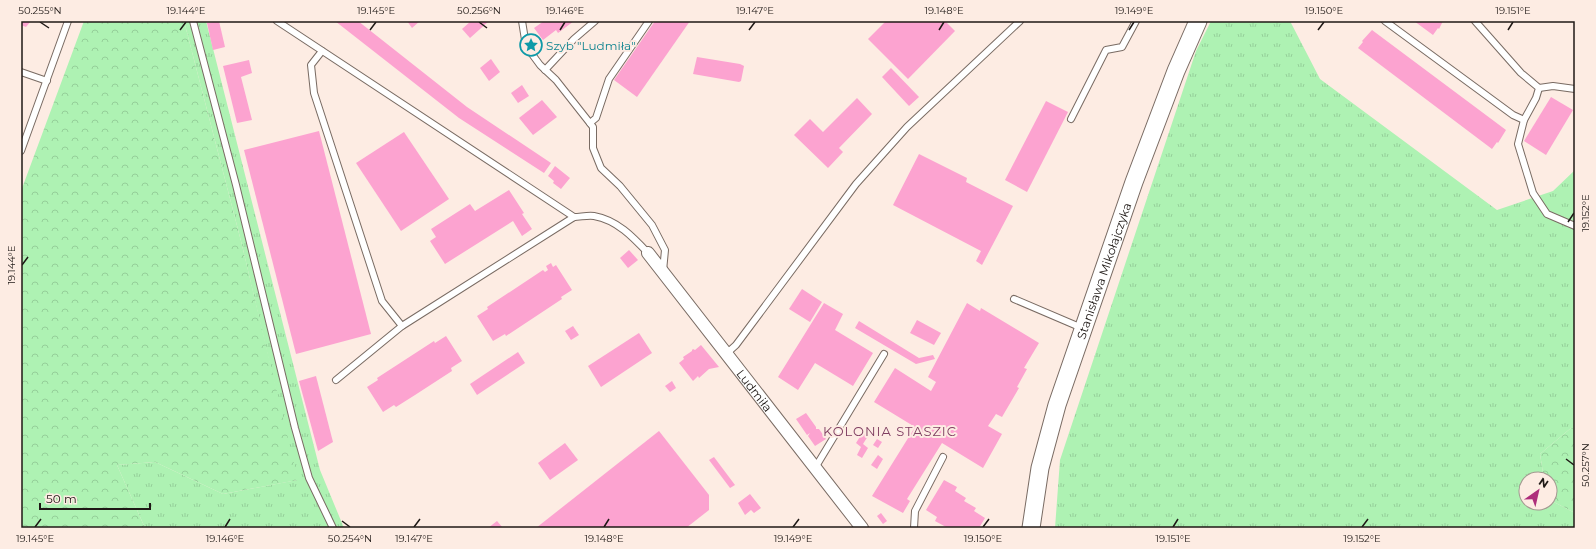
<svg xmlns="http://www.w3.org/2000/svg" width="1596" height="549" viewBox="0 0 1596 549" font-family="Montserrat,sans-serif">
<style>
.grass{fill:url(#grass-tufts)}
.forest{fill:url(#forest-crowns)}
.building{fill:#fca3d0}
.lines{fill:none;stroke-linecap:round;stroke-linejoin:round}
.lane-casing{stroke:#796b63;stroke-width:8}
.street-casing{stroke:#796b63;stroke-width:14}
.secondary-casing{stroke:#796b63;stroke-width:19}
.lane{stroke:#fff;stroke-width:6}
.street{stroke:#fff;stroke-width:12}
.secondary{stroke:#fff;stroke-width:17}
.ticks{fill:none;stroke:#1f1916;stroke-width:1.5}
.labels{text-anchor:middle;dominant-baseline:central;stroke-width:4;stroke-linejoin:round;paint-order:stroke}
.culture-label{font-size:12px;fill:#0d838f;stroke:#fdece3;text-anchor:start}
.street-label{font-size:12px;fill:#1f1916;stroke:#fdece3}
.neighbourhood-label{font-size:13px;letter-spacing:1px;fill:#7f3e61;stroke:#fdece3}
.neatline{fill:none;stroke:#1f1916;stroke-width:1.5}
.ticks-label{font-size:10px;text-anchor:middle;fill:#1f1916}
</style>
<defs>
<pattern id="grass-tufts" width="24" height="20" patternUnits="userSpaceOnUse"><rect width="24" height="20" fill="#aef2b3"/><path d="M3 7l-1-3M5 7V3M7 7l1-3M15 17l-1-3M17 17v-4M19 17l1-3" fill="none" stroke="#95cf99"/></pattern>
<pattern id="forest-crowns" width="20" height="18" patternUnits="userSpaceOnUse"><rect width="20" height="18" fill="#aef2b3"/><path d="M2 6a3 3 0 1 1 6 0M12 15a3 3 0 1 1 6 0" fill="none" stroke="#95cf99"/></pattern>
</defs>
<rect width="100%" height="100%" fill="#fdece3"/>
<g class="grass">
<polygon points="184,21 206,21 320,470 344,528 145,528 117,465 155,462 223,494 297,480 242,245"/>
<polygon points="1211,21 1290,21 1320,79 1497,210 1553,191 1575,170 1575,428 1571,428 1540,454 1544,479 1526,479 1526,503 1550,503 1550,500 1575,513 1575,528 1055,528 1060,460 1196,51"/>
</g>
<g class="forest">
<polygon points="84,21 184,21 242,245 298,480 223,494 155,462 117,465 145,528 21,528 21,191"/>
<polygon points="1571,428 1575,428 1575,513 1550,500 1550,479 1544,479 1540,454"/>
</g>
<g class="building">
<polygon points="21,21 31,21 26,27 21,25"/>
<polygon points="219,21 225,47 213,50 207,23"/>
<polygon points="335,21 358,21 467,107 551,163 544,173 459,118"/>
<polygon points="407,21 420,21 412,28"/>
<polygon points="471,21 489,21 470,38 462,29"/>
<polygon points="544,21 574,21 558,33 556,30 543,40 534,28"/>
<polygon points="655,21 690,21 637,97 614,80"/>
<polygon points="886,21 945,21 955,31 908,79 868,39"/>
<polygon points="1414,21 1443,21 1439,29 1438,28 1433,35"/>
<polygon points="1372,30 1506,130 1498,143 1497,142 1492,149 1358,48 1363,42 1362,41"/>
<polygon points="697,57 740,64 744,66 741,81 739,82 693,74"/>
<polygon points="491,59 500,72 489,81 480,68"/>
<polygon points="249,60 252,73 241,77 252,120 237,123 223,66"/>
<polygon points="891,68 919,97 909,106 882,77"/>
<polygon points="522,85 529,96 518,103 511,93"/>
<polygon points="1551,97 1573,110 1546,155 1524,141"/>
<polygon points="857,98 872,114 839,148 843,152 828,168 794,135 810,119 823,132"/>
<polygon points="542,100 557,117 533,135 519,118"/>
<polygon points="1046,101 1068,112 1027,192 1005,180"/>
<polygon points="319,131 371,334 296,354 244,150"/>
<polygon points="404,132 449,199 401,231 356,163"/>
<polygon points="919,154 967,178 966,182 1013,206 982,265 976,261 981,251 893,205"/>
<polygon points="555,166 570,178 561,189 553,183 554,181 548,176"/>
<polygon points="509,190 524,213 522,214 532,229 522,236 513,221 445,264 430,241 436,237 431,229 470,204 475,211"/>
<polygon points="629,250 638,260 628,268 620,258"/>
<polygon points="551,263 553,267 556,265 572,290 561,297 562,299 506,336 505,334 493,341 477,316 488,309 487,307 543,270 545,272 548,270 546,266"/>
<polygon points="802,289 822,302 810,322 789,309"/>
<polygon points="824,303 843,314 835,330 873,353 853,386 815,363 798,390 778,377"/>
<polygon points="967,303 980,311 981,308 1039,343 1024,368 1027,369 1017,387 1019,388 1002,417 996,414 988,426 1002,434 983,468 942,443 907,499 910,501 903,513 872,496 915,427 874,402 895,368 931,391 936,382 928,377"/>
<polygon points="917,320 941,333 934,345 910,333"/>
<polygon points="859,321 919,358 933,355 935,359 916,364 855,328"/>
<polygon points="573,326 579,335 571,340 565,331"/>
<polygon points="639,333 652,353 601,387 588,366"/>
<polygon points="446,336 462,361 451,368 452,371 415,395 396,407 394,405 383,412 367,387 378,380 377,378 434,341 435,343"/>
<polygon points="701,345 719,367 709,369 699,378 698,376 693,381 679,363 684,359 683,357 692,351 692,350 693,349 695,350"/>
<polygon points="518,352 525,363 477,395 470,384"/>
<polygon points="316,376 333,442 318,451 299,381"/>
<polygon points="672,381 676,388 670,392 665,386"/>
<polygon points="806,413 816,427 816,429 819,429 826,439 815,446 808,436 810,433 807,435 796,419"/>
<polygon points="659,431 709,495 709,510 686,528 536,528"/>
<polygon points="863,432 868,436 863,444 868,448 862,458 857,455 861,447 856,443"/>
<polygon points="877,439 882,442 878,448 873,445"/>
<polygon points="565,443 578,460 550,480 538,463"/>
<polygon points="878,455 883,459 877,469 871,465"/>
<polygon points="714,457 735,485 730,488 709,460"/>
<polygon points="944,480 957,487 955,491 966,498 964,501 976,508 974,511 985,518 979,528 946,528 946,527 935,521 937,517 926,510"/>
<polygon points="750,494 761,508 754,513 751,510 745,515 738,503"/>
<polygon points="881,513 887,521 883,524 877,516"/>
<polygon points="497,521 503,528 488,528"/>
</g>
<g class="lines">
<g class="lane-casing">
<g id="lane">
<polyline points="193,21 236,185 295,428 309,478 333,528"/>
<polyline points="277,21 574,217"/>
<polyline points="522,21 526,46 540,65 556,80 593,127 593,148 601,168 620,186 652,225 665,250 663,271"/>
<polyline points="1385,21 1513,115 1524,120"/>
<polyline points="1475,21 1521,73 1539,88 1536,98 1524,120 1518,144 1533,193 1547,214 1575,226"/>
<polyline points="322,51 311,65 314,93 382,301 402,326"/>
<polyline points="545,70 574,39 595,21"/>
<polyline points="21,72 47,81"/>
<polyline points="1539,88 1553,86 1575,89"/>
<polyline points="1071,119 1106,50 1122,47 1136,21"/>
<polyline points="590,123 596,118 609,79 649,21"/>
<polyline points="21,151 68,21"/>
<polyline points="1014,299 1082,328"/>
<polyline points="726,354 736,345 856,184 907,127 1020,21"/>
<path d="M336,380L402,326L574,217C580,217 588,215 594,216C617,220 633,237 648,253"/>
<polyline points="815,468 884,354"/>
<polyline points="914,528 915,511 943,457"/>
</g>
</g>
<g class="street-casing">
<g id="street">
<path id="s1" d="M648,253L862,528"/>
</g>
</g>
<g class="secondary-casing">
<g id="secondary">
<path id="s2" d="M1031,528L1040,468L1057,405L1134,182L1176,71L1198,21"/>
</g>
</g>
<use href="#lane" class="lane"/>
<use href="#street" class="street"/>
<use href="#secondary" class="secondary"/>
</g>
<path class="ticks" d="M40,22L49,28M479,22L487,28M180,30L186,22M370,30L376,22M560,30L565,22M749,30L755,22M939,30L944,22M1129,30L1134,22M1318,30L1324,22M1508,30L1513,22M1568,222L1574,213M22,265L28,257M1566,459L1574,465M342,521L350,527M35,527L41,519M225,527L230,519M414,527L420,519M604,527L609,519M793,527L799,519M983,527L989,519M1173,527L1178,519M1362,527L1368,519"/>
<defs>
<g id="sight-ring" transform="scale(1.15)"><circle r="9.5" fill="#fdece3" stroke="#0f9aa8" stroke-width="1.5"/><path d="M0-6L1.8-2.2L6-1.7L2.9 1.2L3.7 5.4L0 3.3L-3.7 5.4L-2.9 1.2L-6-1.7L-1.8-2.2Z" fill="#0f9aa8"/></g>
</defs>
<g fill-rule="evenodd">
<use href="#sight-ring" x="531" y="45"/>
</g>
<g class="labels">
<g class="culture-label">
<text x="546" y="45">Szyb "Ludmiła"</text>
</g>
<g class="street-label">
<text stroke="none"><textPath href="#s2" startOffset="268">Stanisława Mikołajczyka</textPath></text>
<text stroke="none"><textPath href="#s1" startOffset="174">Ludmiła</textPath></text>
</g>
<g class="neighbourhood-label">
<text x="890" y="431">KOLONIA STASZIC</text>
</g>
</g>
<rect width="1596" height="549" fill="none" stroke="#fdece3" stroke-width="44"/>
<g transform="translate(1538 491) rotate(34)"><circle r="19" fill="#fdece3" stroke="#a49891"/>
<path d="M0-3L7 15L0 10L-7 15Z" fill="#ae2e7b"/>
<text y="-6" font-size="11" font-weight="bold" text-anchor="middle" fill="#1f1916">N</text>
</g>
<path d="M40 503v6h110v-6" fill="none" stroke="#1f1916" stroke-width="2"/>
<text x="46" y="503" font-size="12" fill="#1f1916" stroke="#fdece3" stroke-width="3" paint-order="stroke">50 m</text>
<rect x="22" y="22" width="1552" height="505" class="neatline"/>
<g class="ticks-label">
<text x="40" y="14">50.255°N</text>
<text x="186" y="14">19.144°E</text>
<text x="376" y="14">19.145°E</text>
<text x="479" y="14">50.256°N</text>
<text x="565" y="14">19.146°E</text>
<text x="755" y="14">19.147°E</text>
<text x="944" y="14">19.148°E</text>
<text x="1134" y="14">19.149°E</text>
<text x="1324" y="14">19.150°E</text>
<text x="1513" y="14">19.151°E</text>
<text transform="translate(1585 213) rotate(-90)" y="4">19.152°E</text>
<text transform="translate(11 265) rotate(-90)" y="4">19.144°E</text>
<text transform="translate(1585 465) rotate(-90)" y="4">50.257°N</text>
<text x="35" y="542">19.145°E</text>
<text x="225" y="542">19.146°E</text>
<text x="350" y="542">50.254°N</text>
<text x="414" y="542">19.147°E</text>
<text x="604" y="542">19.148°E</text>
<text x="793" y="542">19.149°E</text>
<text x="983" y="542">19.150°E</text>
<text x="1173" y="542">19.151°E</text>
<text x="1362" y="542">19.152°E</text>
</g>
</svg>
